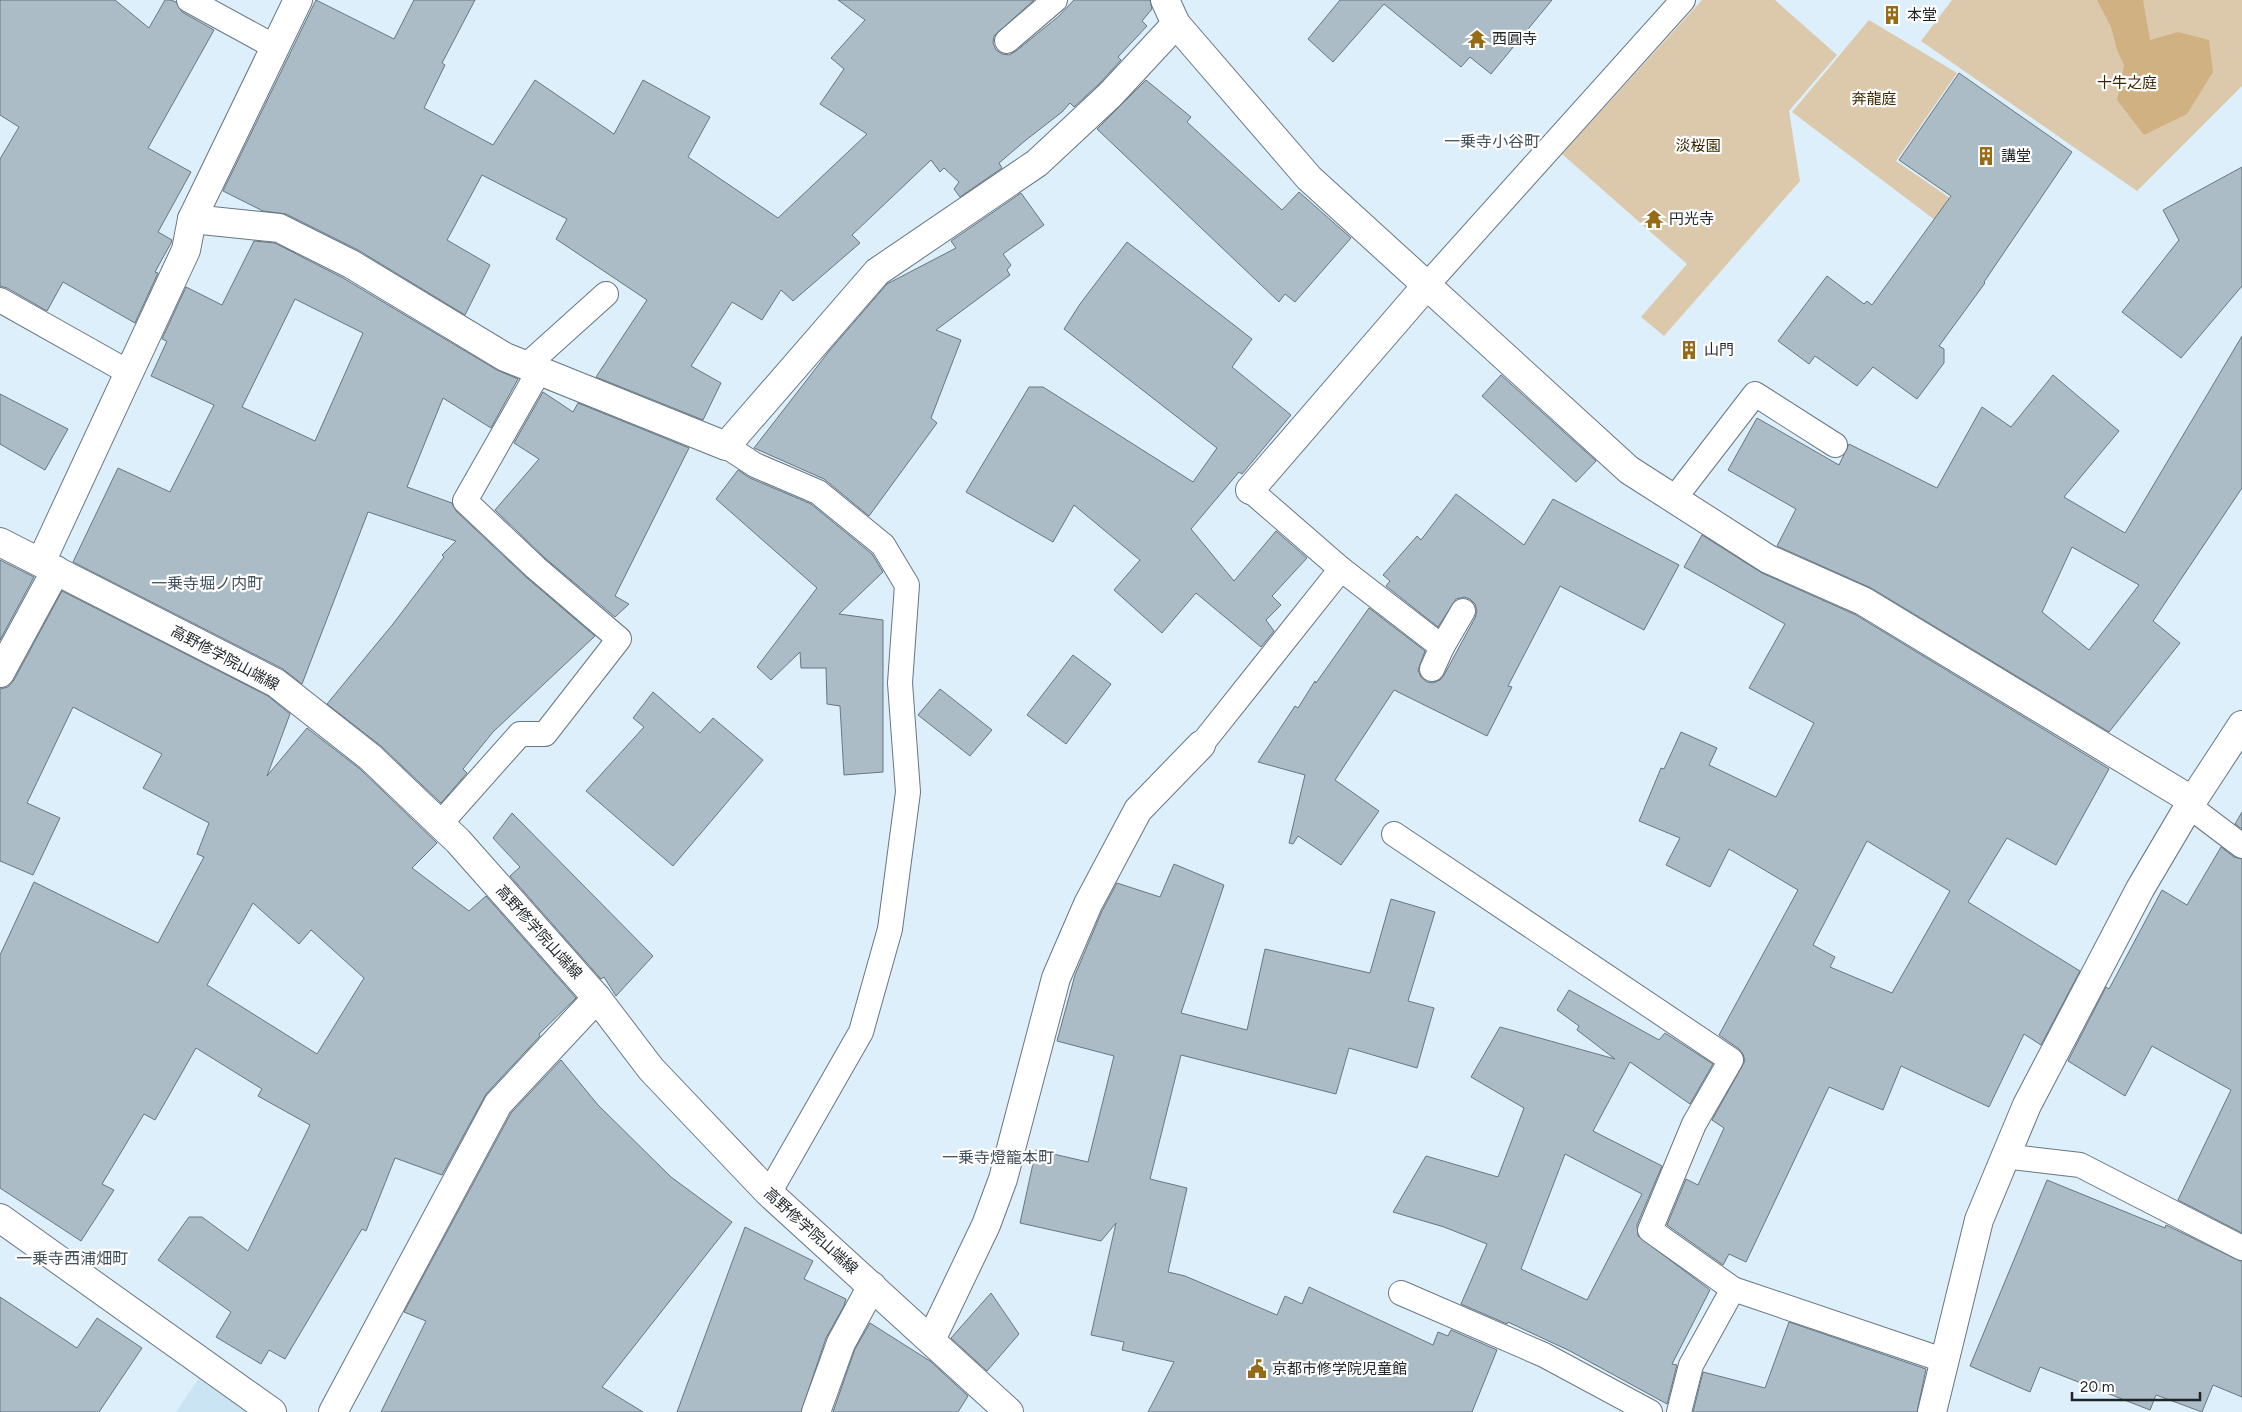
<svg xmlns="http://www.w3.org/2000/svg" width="2242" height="1412" viewBox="0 0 2242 1412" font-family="Figtree,'Noto Sans JP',sans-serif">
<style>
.built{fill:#cbe4f4}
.green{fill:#dcc9ac}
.water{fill:#d0b282}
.building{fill:#abbcc7;stroke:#677782;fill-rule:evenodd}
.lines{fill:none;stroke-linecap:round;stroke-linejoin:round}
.service-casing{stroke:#677781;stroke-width:26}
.minor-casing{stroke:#677781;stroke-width:30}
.secondary-casing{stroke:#677781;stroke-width:30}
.service{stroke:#fff;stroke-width:24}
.minor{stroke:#fff;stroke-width:28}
.secondary{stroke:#fff;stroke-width:28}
.labels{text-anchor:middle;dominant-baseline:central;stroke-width:4.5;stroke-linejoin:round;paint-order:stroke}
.poi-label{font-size:15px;fill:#1e2428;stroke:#fff;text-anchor:start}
.park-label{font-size:15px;fill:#3c2700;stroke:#fff}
.street-label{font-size:15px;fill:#1e2428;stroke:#fff}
.neighbourhood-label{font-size:16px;fill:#42515b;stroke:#fff}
</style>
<rect width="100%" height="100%" fill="#ddeffb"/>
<polygon class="built" points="199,1378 249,1412 176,1412"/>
<g class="green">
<polygon points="1702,0 1775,0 1837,55 1789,111 1800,181 1664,336 1641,317 1687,264 1562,154"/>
<polygon points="1952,0 2242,0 2242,86 2137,191 1921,41"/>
<polygon points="1869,20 1957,73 1896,161 2001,233 1984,257 1792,112"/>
</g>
<polygon class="water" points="2097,0 2143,0 2150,40 2178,32 2209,40 2213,72 2187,114 2144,135 2117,100 2124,65 2117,50 2111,27"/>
<g class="building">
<polygon points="0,0 115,0 149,28 165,0 171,0 176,2 182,12 214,30 148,148 191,172 158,232 172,240 171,243 155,272 158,273 135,323 63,282 47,311 7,288 0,286 0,159 19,127 0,115"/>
<polygon points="316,0 394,39 414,0 475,0 442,63 445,65 424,108 493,145 535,80 614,134 643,80 710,117 688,157 778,218 867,134 820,104 844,69 831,58 865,20 838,0 1034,0 994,36 993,43 996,50 1002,54 1009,55 1016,51 1059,16 1074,0 1150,0 1152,9 1142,21 1147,26 1118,57 1121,60 1099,84 1074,107 1070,103 1062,112 1026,140 999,163 1002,168 960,197 954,189 959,182 944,168 940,172 931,160 852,235 860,243 793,301 781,290 762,320 732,302 691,366 721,383 703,420 596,377 647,300 556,239 567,219 482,175 447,240 490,265 465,315 358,250 286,214 263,211 223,191"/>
<polygon points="1340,0 1552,0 1491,74 1470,57 1461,67 1384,4 1333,62 1308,39"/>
<polygon points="1959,73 2072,152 1984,282 1985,283 1939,346 1944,349 1944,363 1917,399 1873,367 1857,386 1815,356 1809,364 1778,341 1827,276 1864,304 1867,301 1872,305 1951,196 1899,160"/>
<polygon points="1146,80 1191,117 1187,122 1282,210 1299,192 1351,238 1295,302 1285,294 1279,302 1097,129"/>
<polygon points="2242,167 2242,286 2181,358 2122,312 2179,240 2163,210"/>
<polygon points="1021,193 1044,225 1003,254 1011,265 1007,270 1010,275 936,330 961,340 931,418 937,423 869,516 824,479 754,448 830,350 887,284 956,248 951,241"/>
<path d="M254,241L275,243L343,278L497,370L518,379L491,428L443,398L407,487L452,503L456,511L527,578L595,636L493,732L463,769L467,773L441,803L381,746L327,704L393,624L444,557L442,555L456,541L368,512L302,684L283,669L73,562L118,468L170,492L214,405L151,376L167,341L162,339L186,287L222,305ZM295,299L363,333L315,441L242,407Z"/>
<polygon points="1127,242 1252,339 1232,367 1291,415 1242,474 1239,472 1191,529 1234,581 1276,531 1307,558 1272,596 1281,605 1266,620 1274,631 1261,647 1196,593 1162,633 1114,590 1140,560 1074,505 1053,542 966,492 1029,387 1043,387 1193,482 1217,448 1064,329 1080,304"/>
<path d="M2242,336V488L2153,621L2180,643L2109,732L1871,588L1777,546L1796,509L1728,470L1757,418L1839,465L1849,444L1937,488L1982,407L2011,427L2053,375L2119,431L2064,497L2125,533ZM2072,547L2139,585L2089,650L2042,612Z"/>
<polygon points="1501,375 1596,461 1576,482 1482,396"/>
<polygon points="543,392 573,412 578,403 689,448 615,596 629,604 615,617 545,558 495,510 539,459 514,443"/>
<polygon points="0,394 68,429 45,470 0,444"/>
<polygon points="738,470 750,478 811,504 872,554 883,572 839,614 883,620 883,772 844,775 840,706 827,704 826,668 801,668 800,652 771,680 757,667 817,588 716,499"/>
<polygon points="1456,494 1524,545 1553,499 1679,565 1644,630 1560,586 1508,686 1512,687 1487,736 1394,690 1335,780 1379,811 1341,865 1298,836 1293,844 1289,843 1305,775 1258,762 1295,706 1298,708 1315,681 1316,683 1369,608 1425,651 1418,670 1421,677 1427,682 1433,683 1440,680 1444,675 1475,618 1477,611 1475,604 1470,599 1464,597 1456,599 1438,627 1386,586 1390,581 1383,575 1417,536 1421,540"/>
<path d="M1702,535L1762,573L1856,615L2109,769L2056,865L2007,838L1968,902L2080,971L2041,1045L2024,1034L1989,1107L1901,1066L1883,1110L1829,1087L1746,1262L1729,1254L1723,1265L1667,1225L1686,1179L1698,1185L1724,1128L1712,1120L1745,1061L1743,1054L1739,1049L1719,1035L1798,890L1729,849L1710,887L1666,865L1680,838L1639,821L1661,768L1664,769L1681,732L1717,748L1709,765L1776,797L1814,723L1749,688L1785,624L1684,567ZM1867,841L1950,891L1892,993L1830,967L1835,957L1813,945Z"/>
<polygon points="0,560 34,577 0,640"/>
<path d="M62,591L268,696L290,714L267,776L307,728L360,769L437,843L412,868L469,911L486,896L576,998L539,1034L540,1036L486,1094L442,1175L395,1158L366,1231L362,1229L285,1359L269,1350L261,1364L216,1337L231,1312L158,1260L189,1217H202L248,1251L310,1125L258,1096L262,1089L196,1048L155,1120L144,1114L102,1184L114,1190L81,1241L0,1188V955L34,882L158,943L204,857L197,854L209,823L143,788L162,754L73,707L27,803L60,818L33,875L0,861V689L8,687L14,680ZM253,903L299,944L311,930L364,978L317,1054L207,985Z"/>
<polygon points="1073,655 1111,684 1066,744 1027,715"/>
<polygon points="940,689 992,730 970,756 918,715"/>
<polygon points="653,692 700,733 713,718 763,760 673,866 586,791 644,727 633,718"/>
<polygon points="2242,812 2242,829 2235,824"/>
<polygon points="512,813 653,956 616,996 604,977 601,979 510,876 520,867 493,838"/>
<polygon points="2221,847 2234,857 2242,859 2242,1233 2178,1200 2231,1090 2152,1046 2125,1096 2068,1061 2106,987 2109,989 2162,890 2187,905"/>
<polygon points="1174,864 1224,885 1181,1013 1247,1030 1265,949 1370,973 1391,899 1435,912 1408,1001 1434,1008 1417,1068 1349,1048 1336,1094 1181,1055 1150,1179 1187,1188 1168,1272 1185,1276 1277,1315 1285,1296 1302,1304 1309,1287 1433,1345 1438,1332 1448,1336 1451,1330 1497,1350 1472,1412 1148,1412 1174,1362 1122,1350 1124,1342 1091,1335 1116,1223 1101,1241 1020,1223 1036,1150 1088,1162 1114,1056 1057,1041 1075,975 1102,911 1117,883 1160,897"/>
<path d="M1569,990L1659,1040L1665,1033L1713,1064L1690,1104L1630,1062L1593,1131L1662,1166L1637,1225L1638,1236L1710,1290L1672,1364L1677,1365L1667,1404L1570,1351L1508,1322L1507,1324L1461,1304L1487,1244L1444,1227L1393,1212L1426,1156L1498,1177L1524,1108L1471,1077L1500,1027L1615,1059L1577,1030L1579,1026L1557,1010ZM1565,1154L1642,1194L1587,1300L1521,1269Z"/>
<polygon points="561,1060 598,1105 671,1177 732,1222 602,1387 643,1412 381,1412 426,1321 404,1312 511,1113"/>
<polygon points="2047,1180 2165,1228 2166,1225 2242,1262 2242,1397 2213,1385 2202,1412 2156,1395 2150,1410 2040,1367 2030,1392 1970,1366"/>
<polygon points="745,1227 813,1261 804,1279 846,1299 844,1306 826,1338 801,1412 677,1412"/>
<polygon points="991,1293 1019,1334 987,1371 951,1338"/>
<polygon points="0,1297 77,1348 97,1318 142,1348 99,1412 0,1412"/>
<polygon points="1789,1322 1926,1369 1917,1412 1693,1412 1703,1372 1765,1388"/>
<polygon points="870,1323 930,1361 968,1396 958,1412 833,1412 855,1349"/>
</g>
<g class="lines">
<g class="service-casing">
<g id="service">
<polyline points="189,0 275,47"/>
<polyline points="1007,41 1055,0"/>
<polyline points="1427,285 1683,0"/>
<polyline points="0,300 128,372"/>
<polyline points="526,366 606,294"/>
<polyline points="726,446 755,465 818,492 883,545 907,585 900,683 908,792 890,929 861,1032 769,1193"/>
<polyline points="1250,490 1341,569 1442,647 1463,611"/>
<polyline points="1674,499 1755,394 1835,445"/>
<polyline points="1432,669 1442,647"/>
<polyline points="1201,745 1341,569"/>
<polyline points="2189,806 2242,846"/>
<polyline points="440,824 520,734 545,734 619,639 536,568 465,501 539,371"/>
<polyline points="1394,834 1731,1060 1694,1124 1650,1230 1733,1289"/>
<polyline points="2004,1156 2080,1165 2242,1248"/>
<polyline points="1401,1293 1544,1355 1650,1412"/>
<polyline points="1679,1412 1691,1365 1733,1289 1943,1360"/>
</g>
</g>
<g class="minor-casing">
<g id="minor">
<polyline points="1165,0 1176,24 1309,178 1629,470 1768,559 1863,601 2193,801"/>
<polyline points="192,219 279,228 351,264 505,357 726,446 877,272 1037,163 1110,95 1176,24"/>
<polyline points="1250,490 1427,285"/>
<polyline points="41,562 186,250 192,219 298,0"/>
<polyline points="0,673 56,570"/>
<polyline points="0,1218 272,1412"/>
<polyline points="931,1340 986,1225 1003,1179 1056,978 1088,904 1138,810 1201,745"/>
<polyline points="333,1412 498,1104 597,998"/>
<polyline points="816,1412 841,1343 872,1286"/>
<polyline points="1932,1412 1979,1220 2027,1105 2140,889 2189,806 2242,725"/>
</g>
</g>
<g class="secondary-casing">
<polyline id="secondary" points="0,542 276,683 370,757 458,841 597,998 651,1069 769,1193 1009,1412"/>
</g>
<use href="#service" class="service"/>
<use href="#minor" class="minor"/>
<use href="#secondary" class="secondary"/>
</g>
<defs>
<g id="building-bare" transform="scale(1.5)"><path d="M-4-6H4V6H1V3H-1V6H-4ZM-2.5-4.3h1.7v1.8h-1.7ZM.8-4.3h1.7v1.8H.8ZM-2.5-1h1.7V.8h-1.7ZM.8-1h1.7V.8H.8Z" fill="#956b16" stroke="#fff" stroke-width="2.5" paint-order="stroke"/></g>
<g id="temple-bare" transform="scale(1.5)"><path d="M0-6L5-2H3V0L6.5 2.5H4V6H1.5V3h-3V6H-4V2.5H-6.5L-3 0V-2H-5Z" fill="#956b16" stroke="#fff" stroke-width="2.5" paint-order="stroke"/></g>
<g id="civic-bare" transform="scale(1.5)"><path d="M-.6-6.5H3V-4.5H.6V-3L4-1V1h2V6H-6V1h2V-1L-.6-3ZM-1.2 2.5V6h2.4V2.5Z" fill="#956b16" stroke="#fff" stroke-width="2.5" paint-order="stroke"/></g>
</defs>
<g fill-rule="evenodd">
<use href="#building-bare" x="1892" y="15"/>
<use href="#temple-bare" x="1477" y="39"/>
<use href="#building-bare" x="1986" y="156"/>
<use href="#temple-bare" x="1654" y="219"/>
<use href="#building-bare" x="1689" y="350"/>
<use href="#civic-bare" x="1257" y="1369"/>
</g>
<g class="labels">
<g class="poi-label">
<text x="1907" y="15">本堂</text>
<text x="1492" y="39">西圓寺</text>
<text x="2001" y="156">講堂</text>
<text x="1669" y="219">円光寺</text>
<text x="1704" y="350">山門</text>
<text x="1272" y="1369">京都市修学院児童館</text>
</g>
<g class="park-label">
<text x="2127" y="83">十牛之庭</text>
<text x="1874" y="99">奔龍庭</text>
<text x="1698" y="146">淡桜園</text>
</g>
<g class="street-label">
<text transform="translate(225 658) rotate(28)">高野修学院山端線</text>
<text transform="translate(539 932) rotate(48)">高野修学院山端線</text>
<text transform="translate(811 1231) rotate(42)">高野修学院山端線</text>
</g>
<g class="neighbourhood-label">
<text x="1492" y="141">一乗寺小谷町</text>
<text x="207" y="583">一乗寺堀ノ内町</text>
<text x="998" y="1157">一乗寺燈籠本町</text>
<text x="72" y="1258">一乗寺西浦畑町</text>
</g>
</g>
<path d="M2072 1392v8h128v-8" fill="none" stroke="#1e2428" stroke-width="2.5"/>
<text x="2080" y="1392" font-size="15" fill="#1e2428" stroke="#ffffff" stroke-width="4" paint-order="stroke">20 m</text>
</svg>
